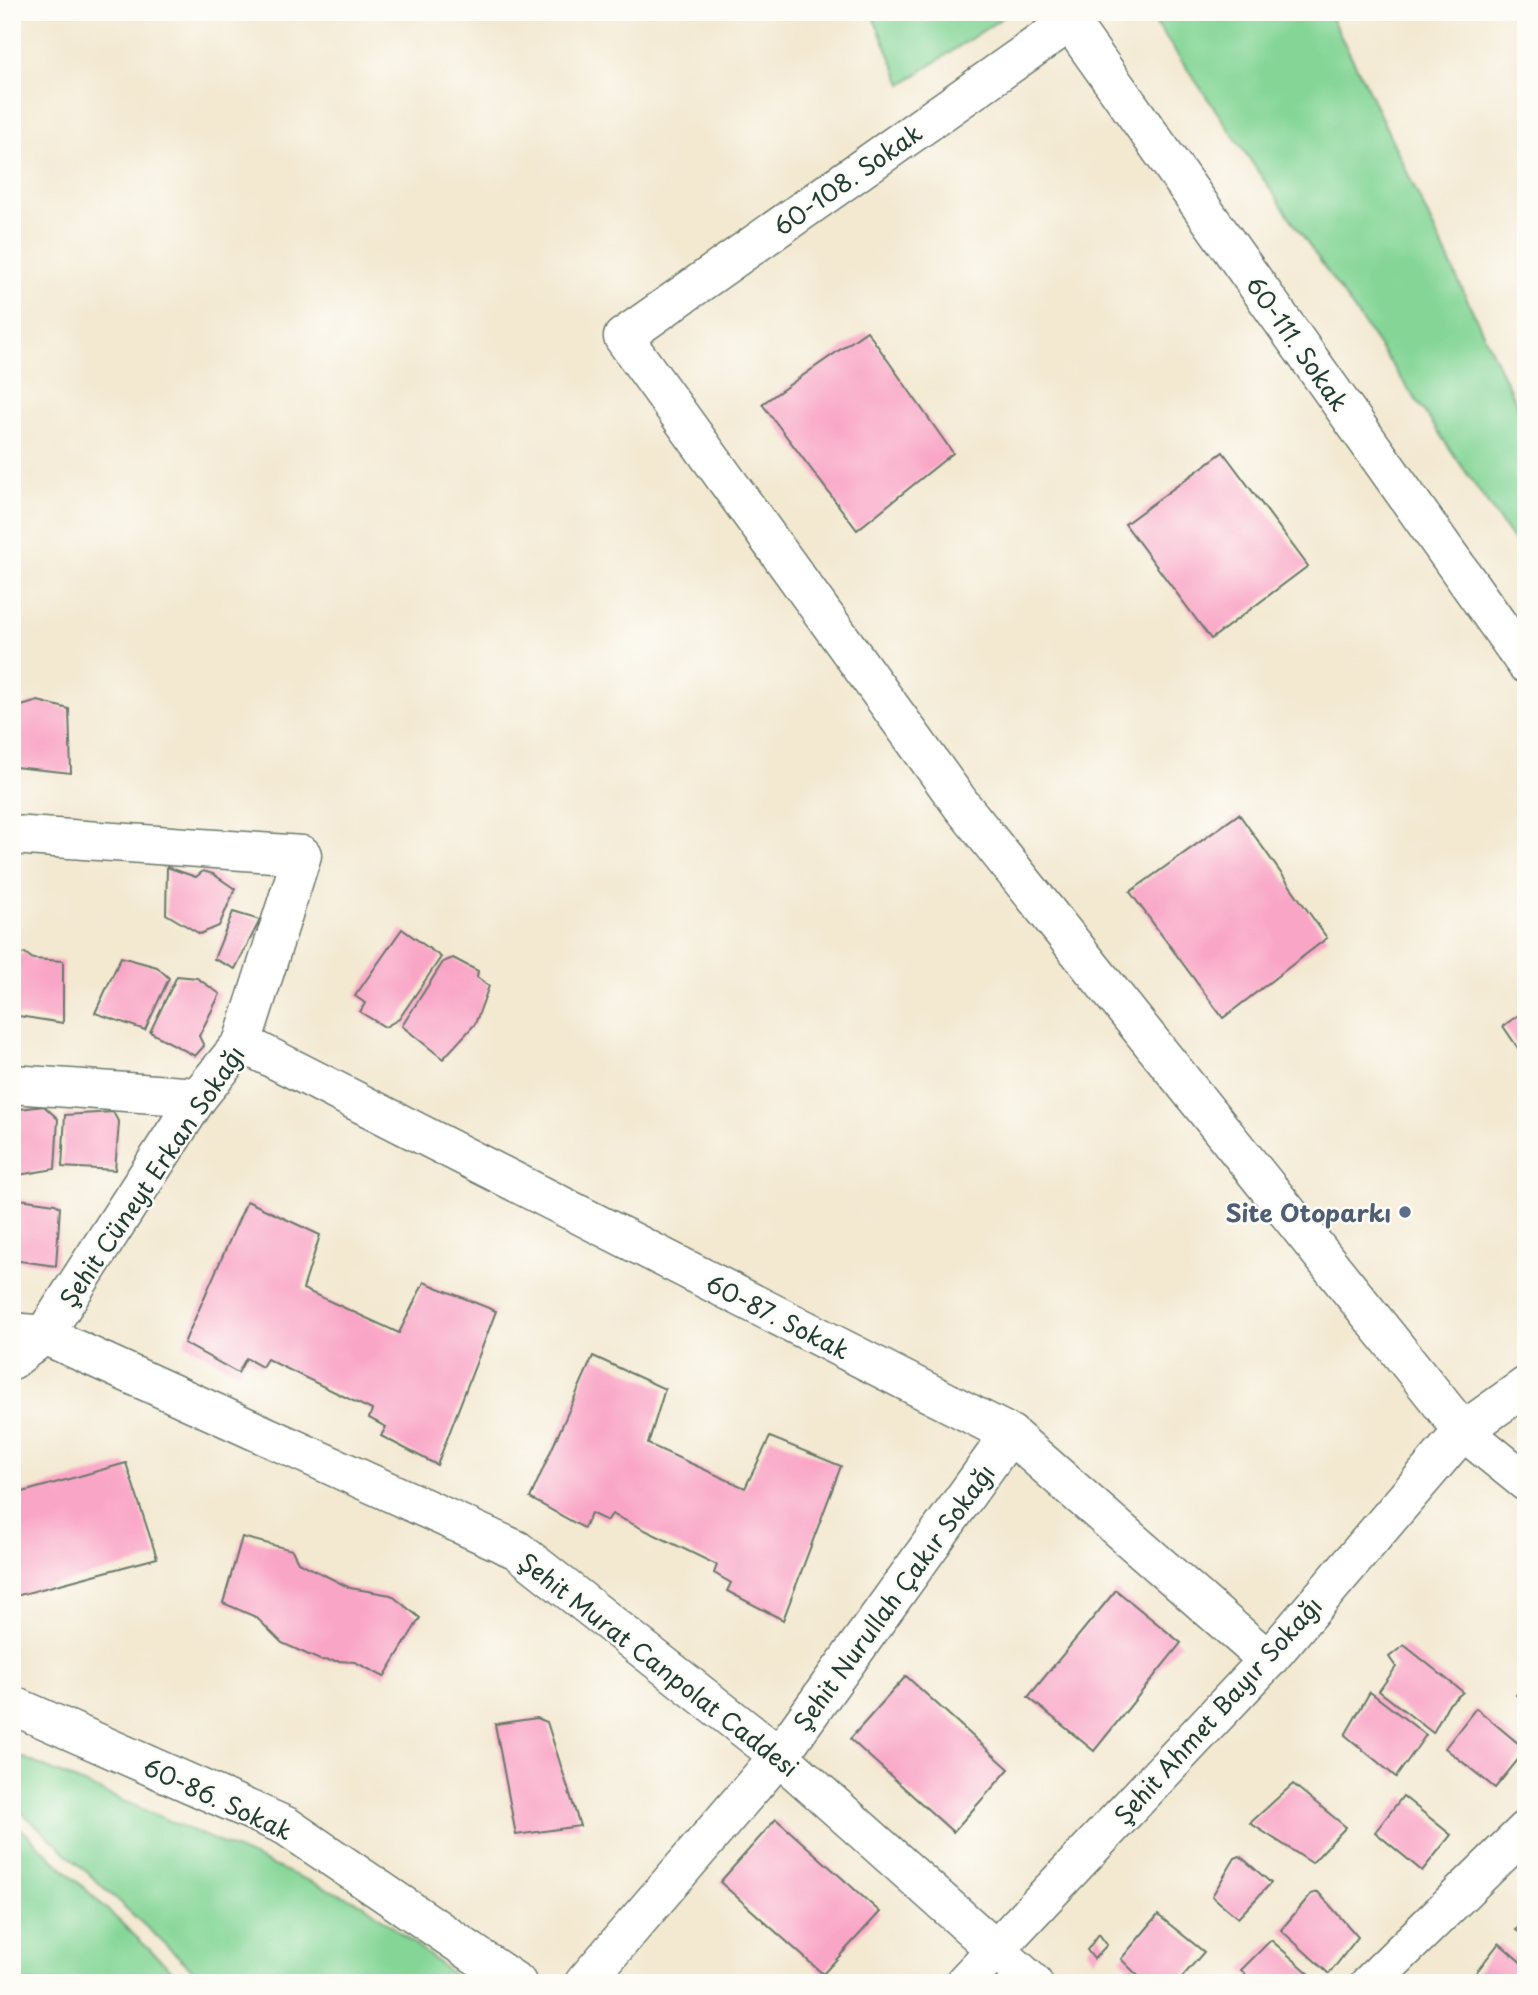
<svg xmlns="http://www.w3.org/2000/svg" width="1538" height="1995" viewBox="0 0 1538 1995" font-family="'Playpen Sans',sans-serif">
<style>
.green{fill:#84d596;stroke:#528965;stroke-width:2}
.building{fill:#f9a6c6}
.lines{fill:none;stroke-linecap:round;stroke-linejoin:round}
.minor-casing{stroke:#69796b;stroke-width:41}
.minor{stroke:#fff;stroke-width:38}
.service-dot{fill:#5c6f8a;stroke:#fdfcf7;stroke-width:2.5}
.labels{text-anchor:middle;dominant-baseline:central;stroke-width:5;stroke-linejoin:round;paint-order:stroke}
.street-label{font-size:24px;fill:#1f3d34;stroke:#fdfcf7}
.service-label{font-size:24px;font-weight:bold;fill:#4e5e75;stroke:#fdfcf7;text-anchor:end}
</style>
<rect width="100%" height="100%" fill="#fdfcf7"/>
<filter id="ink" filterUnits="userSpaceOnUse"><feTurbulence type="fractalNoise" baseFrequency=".0143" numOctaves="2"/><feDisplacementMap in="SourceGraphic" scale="14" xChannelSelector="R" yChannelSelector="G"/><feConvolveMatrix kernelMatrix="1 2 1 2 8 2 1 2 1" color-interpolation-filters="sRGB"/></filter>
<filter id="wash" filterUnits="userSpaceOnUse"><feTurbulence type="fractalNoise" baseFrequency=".00686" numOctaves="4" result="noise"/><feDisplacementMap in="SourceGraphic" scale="28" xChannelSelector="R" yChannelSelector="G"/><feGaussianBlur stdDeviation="1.57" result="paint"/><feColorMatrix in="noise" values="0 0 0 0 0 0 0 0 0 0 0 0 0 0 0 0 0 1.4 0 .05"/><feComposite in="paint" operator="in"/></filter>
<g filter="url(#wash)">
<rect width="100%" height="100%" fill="#f3e8d0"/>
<g class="green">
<polygon points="871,12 1011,12 902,84"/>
<polygon points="1148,12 1328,12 1364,81 1526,424 1526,559"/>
<polygon points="12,1753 365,1905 464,1983 207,1983 12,1803"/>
<polygon points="12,1820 185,1983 12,1983"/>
</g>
<g id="blocks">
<g class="building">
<polygon points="867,331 953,453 857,530 762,404"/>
<polygon points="1223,452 1308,566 1211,639 1125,524"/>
<polygon points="38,701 69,709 71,773 15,767 18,707"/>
<polygon points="1239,814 1327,938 1223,1018 1130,892"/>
<polygon points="167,867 196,877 203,871 213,874 235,889 219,926 200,934 166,914"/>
<polygon points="233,912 260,920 235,969 214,959"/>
<polygon points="402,929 441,957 399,1019 385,1027 360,1012 365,1003 355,996"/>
<polygon points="25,953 33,959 63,961 63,1023 12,1015 12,957"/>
<polygon points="121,957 157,967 169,978 145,1030 95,1013"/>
<polygon points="453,958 478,971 477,977 489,986 475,1024 443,1059 402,1026 443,962"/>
<polygon points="177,976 197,978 220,994 199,1036 204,1046 195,1056 150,1032"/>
<polygon points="1526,1010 1526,1060 1503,1026"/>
<polygon points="44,1106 58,1119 55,1169 12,1176 12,1110"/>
<polygon points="113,1112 119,1123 115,1170 62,1167 65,1115"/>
<polygon points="12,1198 55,1204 60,1207 56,1266 12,1260"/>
<polygon points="247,1201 320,1235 303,1289 399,1333 424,1282 496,1311 437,1465 381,1436 386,1427 369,1418 372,1410 267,1359 262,1367 246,1358 238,1373 184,1343"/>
<polygon points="593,1356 665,1389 648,1444 745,1488 770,1437 841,1466 783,1620 727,1591 731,1583 714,1573 717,1565 612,1514 607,1521 591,1513 584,1528 530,1498"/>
<polygon points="126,1463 157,1558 12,1597 12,1495"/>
<polygon points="242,1537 292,1550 298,1562 350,1588 391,1595 420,1618 384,1677 355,1662 320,1660 282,1643 256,1617 223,1603"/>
<polygon points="1116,1590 1181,1643 1094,1751 1028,1697"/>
<polygon points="1404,1645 1463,1692 1448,1705 1433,1733 1379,1691 1396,1667 1389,1657"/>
<polygon points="906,1676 1009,1769 953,1832 850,1739"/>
<polygon points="1526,1684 1526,1703 1516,1695"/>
<polygon points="1370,1692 1426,1735 1396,1777 1345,1735"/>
<polygon points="1476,1708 1526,1750 1495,1788 1445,1748"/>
<polygon points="537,1718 547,1722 580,1826 516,1835 495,1724"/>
<polygon points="1293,1784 1346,1827 1312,1863 1250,1823"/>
<polygon points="1403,1796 1451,1835 1422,1871 1375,1832"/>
<polygon points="776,1819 880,1912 823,1974 720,1882"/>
<polygon points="1240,1856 1271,1883 1238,1918 1212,1896 1235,1858"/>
<polygon points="1318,1892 1358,1937 1329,1974 1281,1930 1311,1894"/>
<polygon points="1158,1915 1204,1952 1177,1983 1157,1983 1153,1980 1145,1983 1121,1959"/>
<polygon points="1526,1918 1526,1937 1516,1930"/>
<polygon points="1099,1934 1107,1945 1094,1959 1087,1950"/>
<polygon points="1271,1940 1320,1983 1254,1983 1241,1970"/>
<polygon points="1499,1943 1526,1967 1526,1983 1468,1983"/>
</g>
</g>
</g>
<g filter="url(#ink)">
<use href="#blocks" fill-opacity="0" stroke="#69796b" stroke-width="2"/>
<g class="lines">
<g class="minor-casing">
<g id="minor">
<polyline points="1526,664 1070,22 623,337 962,806 1463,1431 1526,1482"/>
<polyline points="12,835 302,855 242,1043 198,1097 44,1335 12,1360"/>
<polyline points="242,1043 1010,1434 1268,1660"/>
<polyline points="12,1084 198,1097"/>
<polyline points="12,1332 44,1335 517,1550 779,1756 1033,1983"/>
<polyline points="12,1705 286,1826 517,1983"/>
<polyline points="584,1983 779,1756 1010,1434"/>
<polyline points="964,1983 1268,1660 1463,1431 1526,1386"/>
<polyline points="1370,1983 1526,1830"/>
</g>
</g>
<use href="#minor" class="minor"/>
</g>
</g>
<circle class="service-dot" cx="1405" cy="1212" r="7"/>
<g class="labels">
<g class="street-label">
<text transform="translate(847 179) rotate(-35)">60-108. Sokak</text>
<text transform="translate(1298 343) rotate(55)">60-111. Sokak</text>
<text transform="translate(151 1176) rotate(-56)">Şehit Cüneyt Erkan Sokağı</text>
<text transform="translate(778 1316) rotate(27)">60-87. Sokak</text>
<text transform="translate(893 1597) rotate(-54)">Şehit Nurullah Çakır Sokağı</text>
<text transform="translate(659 1664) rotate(38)">Şehit Murat Canpolat Caddesi</text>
<text transform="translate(1217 1710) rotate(-48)">Şehit Ahmet Bayır Sokağı</text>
<text transform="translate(218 1798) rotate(25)">60-86. Sokak</text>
</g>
<g class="service-label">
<text x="1391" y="1212">Site Otoparkı</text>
</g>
</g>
<rect width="1538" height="1995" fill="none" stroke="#fdfcf7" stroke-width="42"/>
</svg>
